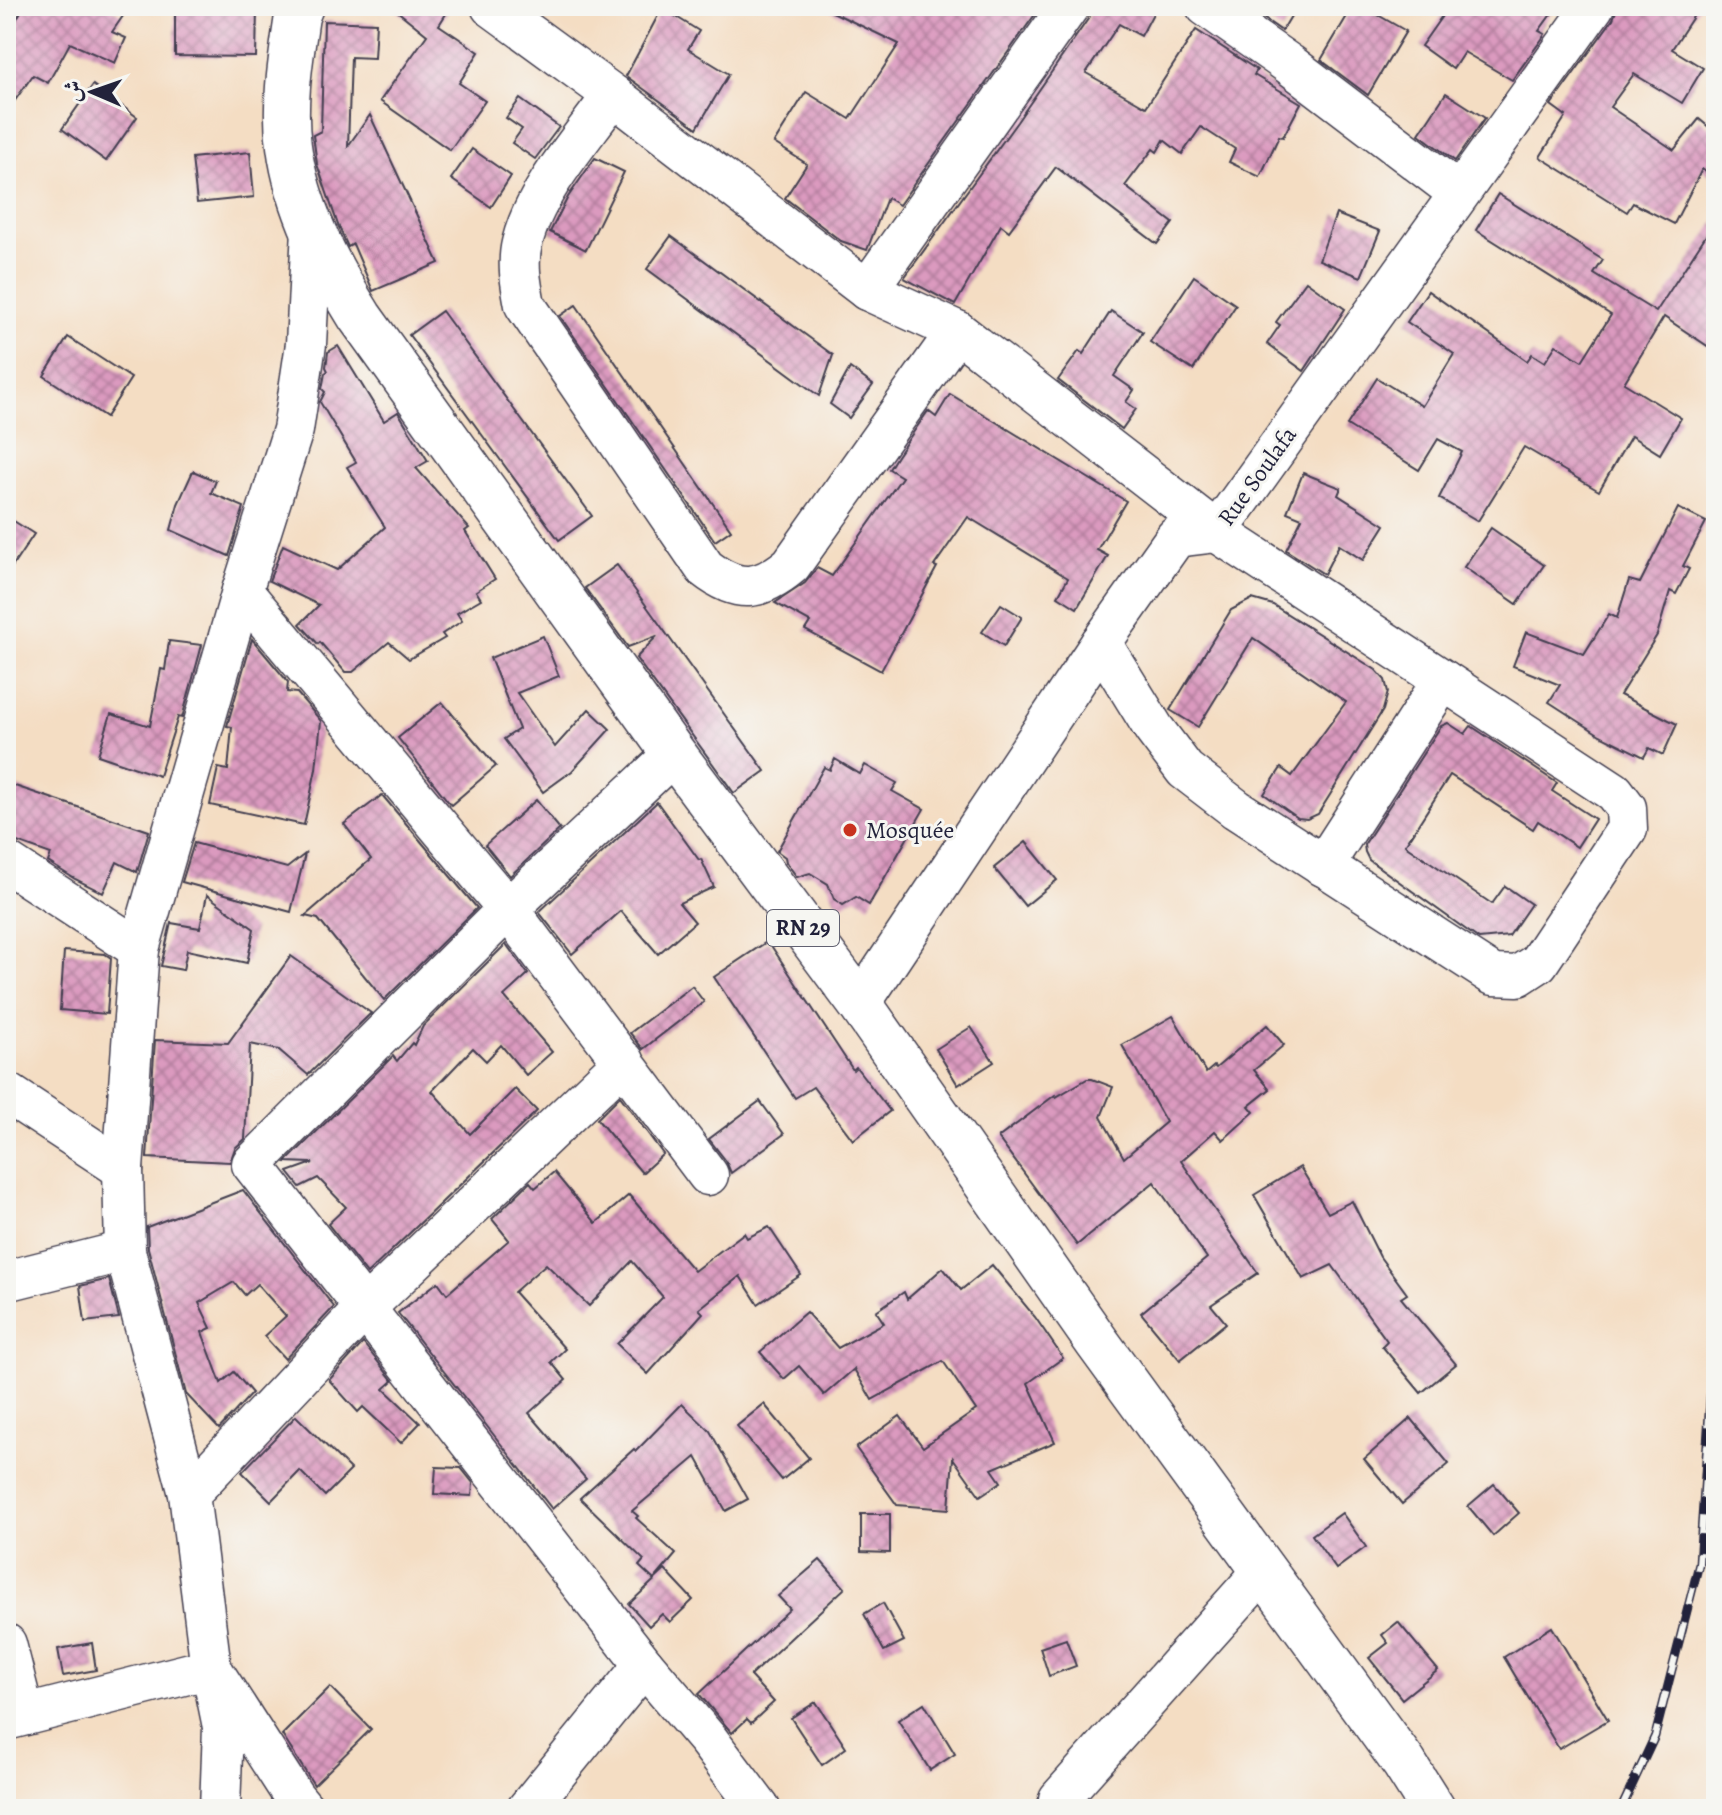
<svg xmlns="http://www.w3.org/2000/svg" width="1722" height="1815" viewBox="0 0 1722 1815" font-family="Alegreya,Amiri,serif">
<style>
.building{fill:url(#building-cross-hatch)}
.lines{fill:none;stroke-linecap:round;stroke-linejoin:round}
.minor-casing{stroke:#423e4f;stroke-width:43}
.major-casing{stroke:#423e4f;stroke-width:47}
.minor{stroke:#fff;stroke-width:40}
.major{stroke:#fff;stroke-width:44}
.rail-casing{stroke:#22223b;stroke-width:9}
.rail{stroke:#f6f6f2;stroke-width:6;stroke-dasharray:18;stroke-linecap:butt}
.poi-dot{fill:#c8321e;stroke:#f6f6f2;stroke-width:3}
.labels{text-anchor:middle;dominant-baseline:central;stroke-width:6;stroke-linejoin:round;paint-order:stroke}
.shield{fill:#f6f6f2;stroke:#626272;stroke-width:2}
.shield-label{font-size:22px;font-weight:bold;fill:#22223b}
.street-label{font-size:24px;fill:#22223b;stroke:#f6f6f2}
.poi-label{font-size:24px;fill:#22223b;stroke:#f6f6f2;text-anchor:start}
</style>
<defs>
<pattern id="building-cross-hatch" width="8" height="8" patternUnits="userSpaceOnUse" patternTransform="scale(2)"><rect width="8" height="8" fill="#db9abf"/><path d="M0 0l8 8M0 8l8-8" fill="none" stroke="#b17d9c"/></pattern>
</defs>
<rect width="100%" height="100%" fill="#f6f6f2"/>
<filter id="ink" filterUnits="userSpaceOnUse"><feTurbulence type="fractalNoise" baseFrequency=".0125" numOctaves="2"/><feDisplacementMap in="SourceGraphic" scale="16" xChannelSelector="R" yChannelSelector="G"/><feConvolveMatrix kernelMatrix="1 2 1 2 8 2 1 2 1" color-interpolation-filters="sRGB"/></filter>
<filter id="wash" filterUnits="userSpaceOnUse"><feTurbulence type="fractalNoise" baseFrequency=".006" numOctaves="4" result="noise"/><feDisplacementMap in="SourceGraphic" scale="32" xChannelSelector="R" yChannelSelector="G"/><feGaussianBlur stdDeviation="1.8" result="paint"/><feColorMatrix in="noise" values="0 0 0 0 0 0 0 0 0 0 0 0 0 0 0 0 0 1.4 0 .05"/><feComposite in="paint" operator="in"/></filter>
<g filter="url(#wash)">
<rect width="100%" height="100%" fill="#f4ddc3"/>
<g id="blocks">
<g class="building">
<polygon points="24,6 109,6 123,16 112,32 126,38 115,63 70,43 48,83 33,75 6,113 6,38"/>
<polygon points="391,6 451,6 439,25 479,52 459,83 485,101 450,150 380,101 427,35"/>
<polygon points="820,6 1041,6 899,205 887,198 867,250 841,241 785,198 807,164 774,143 806,92 850,119 899,44"/>
<polygon points="1092,6 1157,6 1141,36 1119,24 1086,73 1146,107 1196,30 1257,70 1254,75 1301,103 1283,137 1279,136 1260,177 1229,162 1235,149 1201,127 1182,154 1164,140 1157,152 1153,149 1125,186 1173,223 1157,244 1056,167 1009,231 1001,225 955,305 904,278 1017,122 1088,19"/>
<polygon points="1256,6 1297,6 1282,31 1253,11"/>
<polygon points="1353,6 1362,6 1406,31 1368,95 1321,60"/>
<polygon points="1449,6 1557,6 1539,31 1545,34 1542,39 1512,80 1464,52 1453,69 1421,46"/>
<polygon points="1618,6 1700,6 1672,49 1703,68 1682,103 1634,74 1610,107 1674,150 1699,119 1716,133 1716,180 1702,169 1674,224 1633,203 1627,212 1540,157 1566,116 1551,105 1613,19"/>
<polygon points="175,7 257,8 256,57 175,56"/>
<polygon points="662,8 699,31 688,49 729,74 697,128 626,76"/>
<polygon points="324,21 376,23 374,58 351,57 348,146 370,115 439,263 373,291 353,244 348,247 338,225 317,164 313,135 321,131"/>
<polygon points="93,85 137,117 106,161 62,129"/>
<polygon points="1446,93 1485,118 1455,161 1419,134"/>
<polygon points="520,99 559,127 535,159 512,143 522,129 506,118"/>
<polygon points="472,149 511,176 491,207 451,179"/>
<polygon points="250,152 254,197 197,203 192,158"/>
<polygon points="595,158 624,172 586,250 550,232 568,197"/>
<polygon points="1498,194 1603,260 1594,274 1656,312 1716,220 1716,335 1709,347 1664,317 1624,383 1681,418 1660,454 1631,436 1599,491 1524,447 1478,521 1439,498 1462,452 1438,439 1419,470 1347,425 1377,378 1422,406 1454,354 1407,322 1428,291 1527,361 1532,354 1545,362 1556,345 1582,361 1611,315 1476,230"/>
<polygon points="1336,214 1380,231 1361,277 1319,260"/>
<polygon points="671,236 833,355 819,396 647,269"/>
<polygon points="1194,276 1236,305 1193,370 1150,342"/>
<polygon points="1306,281 1345,309 1304,371 1267,344 1280,325 1276,322"/>
<polygon points="576,305 731,530 715,541 560,316"/>
<polygon points="442,311 592,516 559,540 409,335"/>
<polygon points="1111,311 1143,332 1114,376 1134,390 1126,402 1136,409 1122,429 1058,380 1079,351 1083,354"/>
<polygon points="68,337 131,378 106,417 44,376"/>
<polygon points="338,346 384,421 398,412 428,461 416,468 469,528 465,531 495,579 476,591 481,599 457,613 462,621 442,634 445,638 409,659 389,642 353,672 345,672 320,642 318,644 300,624 319,605 269,581 283,545 337,570 385,527 347,467 356,462 320,402 325,392 322,389 325,373 328,371 326,367 328,352"/>
<polygon points="850,368 873,385 849,418 830,404"/>
<polygon points="950,394 1126,501 1097,550 1108,556 1077,608 1058,596 1068,578 968,517 934,566 937,567 881,671 805,630 810,622 775,603 805,583 817,568 832,576 902,477 889,469 897,456 928,411 936,417"/>
<polygon points="193,471 216,481 211,493 244,507 229,556 171,530 178,504"/>
<polygon points="1303,473 1341,488 1338,495 1385,525 1363,560 1339,545 1324,574 1286,550 1302,518 1287,512"/>
<polygon points="1678,508 1706,522 1683,566 1689,569 1676,594 1670,591 1657,635 1620,695 1677,724 1663,755 1649,748 1644,757 1600,735 1549,702 1560,685 1513,666 1526,632 1584,654 1609,614 1617,618 1629,580 1640,583"/>
<polygon points="6,516 34,534 6,576"/>
<polygon points="1491,528 1544,565 1517,604 1464,567"/>
<polygon points="617,565 765,771 734,793 636,658 657,636 628,647 585,588"/>
<polygon points="1252,599 1273,605 1376,670 1385,680 1388,692 1383,710 1318,814 1307,819 1298,818 1264,794 1281,768 1292,776 1346,702 1253,638 1198,727 1170,710 1231,610"/>
<polygon points="1001,604 1022,617 1004,646 982,632"/>
<polygon points="543,636 559,676 517,693 555,747 589,709 610,729 572,771 543,792 504,739 519,729 490,658"/>
<polygon points="252,639 288,682 287,692 297,693 321,721 316,769 304,825 210,805 218,768 228,770 232,727 227,726"/>
<polygon points="169,641 202,645 182,718 178,717 159,776 98,755 111,714 150,726 161,669 165,670"/>
<polygon points="442,702 496,766 451,805 398,738"/>
<polygon points="1448,723 1465,734 1471,726 1557,783 1552,791 1595,819 1577,847 1538,821 1533,829 1450,775 1405,845 1492,904 1505,886 1531,904 1509,936 1479,939 1369,860 1365,852 1364,845 1441,726"/>
<polygon points="835,759 860,774 865,765 897,783 892,791 924,809 869,905 856,897 843,905 834,899 828,884 810,873 797,877 786,862 785,857 777,851 824,767 830,770"/>
<polygon points="6,783 149,831 137,872 117,862 103,893 75,879 48,862 51,854 6,838"/>
<polygon points="382,795 477,908 384,1000 318,919 305,916 371,859 344,824"/>
<polygon points="536,800 560,829 510,876 485,845"/>
<polygon points="657,802 699,860 701,859 714,887 679,903 695,922 658,954 621,911 572,954 539,912"/>
<polygon points="1026,842 1057,880 1025,906 994,868"/>
<polygon points="194,843 287,868 305,854 291,912 182,882"/>
<polygon points="207,895 254,929 247,963 187,950 183,970 161,966 171,923 200,928"/>
<polygon points="768,941 853,1070 856,1067 890,1111 853,1140 813,1087 795,1098 714,977"/>
<polygon points="506,944 528,974 504,996 552,1052 526,1075 501,1045 486,1061 473,1048 432,1091 470,1134 515,1089 537,1111 367,1274 328,1224 346,1207 318,1178 300,1187 288,1172 313,1163 286,1162 393,1056 397,1061 412,1043 414,1045 423,1026"/>
<polygon points="64,951 105,954 111,958 107,1014 60,1010"/>
<polygon points="291,956 371,1013 308,1075 279,1050 250,1044 245,1139 235,1148 230,1162 147,1158 155,1040 228,1043"/>
<polygon points="692,986 704,1002 643,1049 630,1033"/>
<polygon points="1173,1016 1206,1073 1214,1066 1216,1068 1267,1025 1284,1045 1254,1070 1270,1089 1249,1106 1254,1112 1223,1140 1215,1131 1181,1161 1258,1273 1211,1305 1226,1323 1180,1360 1141,1313 1207,1258 1154,1182 1077,1245 998,1138 1055,1095 1056,1097 1087,1079 1092,1079 1113,1087 1101,1117 1124,1158 1166,1122 1122,1045"/>
<polygon points="971,1027 994,1062 958,1085 936,1049"/>
<polygon points="620,1096 663,1154 642,1173 597,1119"/>
<polygon points="760,1101 784,1134 731,1173 726,1161 709,1139"/>
<polygon points="1300,1167 1328,1213 1352,1201 1380,1257 1407,1294 1401,1298 1456,1364 1421,1393 1382,1346 1387,1341 1332,1265 1303,1279 1254,1195"/>
<polygon points="554,1172 596,1223 629,1195 694,1271 744,1233 747,1238 769,1227 801,1275 758,1304 740,1276 699,1309 703,1313 648,1374 617,1344 663,1297 632,1261 589,1306 546,1264 514,1292 565,1349 551,1362 566,1380 529,1413 586,1479 552,1509 398,1313 438,1282 447,1294 509,1240 492,1219 530,1182 535,1188"/>
<polygon points="243,1190 334,1307 285,1359 264,1336 286,1316 257,1284 245,1295 234,1282 199,1303 211,1328 202,1332 221,1383 234,1372 252,1393 219,1429 186,1394 148,1248 147,1227"/>
<polygon points="992,1265 1035,1317 1063,1358 1028,1383 1055,1442 992,1469 1001,1482 980,1496 953,1458 949,1509 897,1505 856,1448 900,1416 923,1447 976,1410 943,1361 872,1400 854,1369 824,1395 799,1366 784,1379 760,1352 806,1312 838,1348 884,1323 876,1311 904,1292 907,1299 943,1268 961,1290"/>
<polygon points="109,1279 119,1318 85,1322 80,1286"/>
<polygon points="363,1343 393,1381 384,1389 420,1423 401,1443 363,1407 358,1412 329,1380"/>
<polygon points="682,1404 710,1431 748,1499 726,1511 696,1457 632,1511 638,1516 636,1518 676,1554 654,1580 639,1566 644,1560 580,1498 634,1449 636,1451"/>
<polygon points="764,1404 809,1458 782,1480 737,1426"/>
<polygon points="296,1416 351,1470 325,1496 300,1471 271,1501 242,1472"/>
<polygon points="1411,1418 1449,1464 1402,1504 1364,1459"/>
<polygon points="436,1467 461,1468 473,1483 472,1496 434,1494"/>
<polygon points="1494,1484 1519,1513 1493,1536 1468,1506"/>
<polygon points="1342,1513 1366,1547 1336,1569 1312,1535"/>
<polygon points="861,1514 890,1514 890,1553 861,1552"/>
<polygon points="820,1560 845,1588 750,1676 774,1702 751,1723 747,1719 732,1733 699,1694 790,1609 778,1596"/>
<polygon points="665,1570 693,1600 670,1622 662,1614 649,1626 629,1604"/>
<polygon points="883,1603 904,1641 884,1651 864,1614"/>
<polygon points="1398,1622 1438,1670 1402,1699 1369,1658 1388,1643 1382,1635"/>
<polygon points="1552,1627 1608,1720 1559,1749 1504,1657"/>
<polygon points="1066,1639 1076,1666 1049,1676 1040,1648"/>
<polygon points="92,1643 96,1670 63,1676 58,1649"/>
<polygon points="330,1687 371,1729 314,1785 282,1735"/>
<polygon points="816,1702 846,1748 822,1765 791,1718"/>
<polygon points="924,1703 955,1754 930,1770 898,1720"/>
</g>
</g>
</g>
<g filter="url(#ink)">
<use href="#blocks" fill-opacity="0" stroke="#423e4f" stroke-width="2"/>
<g class="lines">
<g class="minor-casing">
<g id="minor">
<polyline points="491,6 613,95 867,290 957,331 1217,532 1614,792 1626,808 1627,829 1538,963 1518,976 1493,975 1236,809 1185,770 1154,729 1101,643"/>
<polyline points="1206,6 1289,64 1459,193"/>
<path d="M613,95C582,139 535,190 522,243C517,263 521,284 525,305L705,568C738,594 760,591 791,565L957,331"/>
<polyline points="867,290 1069,6"/>
<polyline points="242,591 508,909 708,1175"/>
<polyline points="674,754 508,909 252,1164 644,1665 708,1740 760,1809"/>
<polyline points="6,862 139,949"/>
<polyline points="1323,866 1443,680"/>
<polyline points="860,1004 1101,643 1176,537 1217,532 1594,6"/>
<polyline points="6,1092 123,1169"/>
<polyline points="6,1281 125,1251"/>
<polyline points="189,1494 365,1308 624,1061"/>
<polyline points="6,1644 24,1715"/>
<polyline points="6,1720 211,1668 294,1797 304,1809"/>
<polyline points="220,1809 223,1727 211,1668 189,1494 125,1251 123,1169 139,949 242,591 293,430 306,344 312,230"/>
<polyline points="527,1809 644,1665"/>
<polyline points="1065,1809 1059,1799 1264,1570"/>
</g>
</g>
<g class="major-casing">
<path id="major" d="M301,6L297,16C291,58 283,103 289,146C297,208 327,264 360,317L674,754L860,1004L1097,1342L1404,1763L1433,1809"/>
</g>
<use href="#minor" class="minor"/>
<use href="#major" class="major"/>
<g class="rail-casing">
<polyline id="rail" points="1621,1809 1655,1736 1699,1564 1716,1311"/>
</g>
<use href="#rail" class="rail"/>
</g>
</g>
<circle class="poi-dot" cx="850" cy="830" r="8"/>
<g class="labels">
<rect class="shield" x="767" y="910" width="72" height="36" rx="6"/>
<g class="shield-label">
<text x="803" y="928">RN 29</text>
</g>
<g class="street-label">
<text transform="translate(1257 476) rotate(-54)">Rue Soulafa</text>
</g>
<g class="poi-label">
<text x="866" y="830">Mosquée</text>
</g>
</g>
<rect width="1722" height="1815" fill="none" stroke="#f6f6f2" stroke-width="32"/>
<g transform="translate(92 92) rotate(272)" stroke="#f6f6f2" stroke-width="6" paint-order="stroke">
<path d="M0-6L14 30L0 20L-14 30Z" fill="#22223b"/>
<text y="-12" font-size="22" font-weight="bold" text-anchor="middle" fill="#22223b">ش</text>
</g>
</svg>
